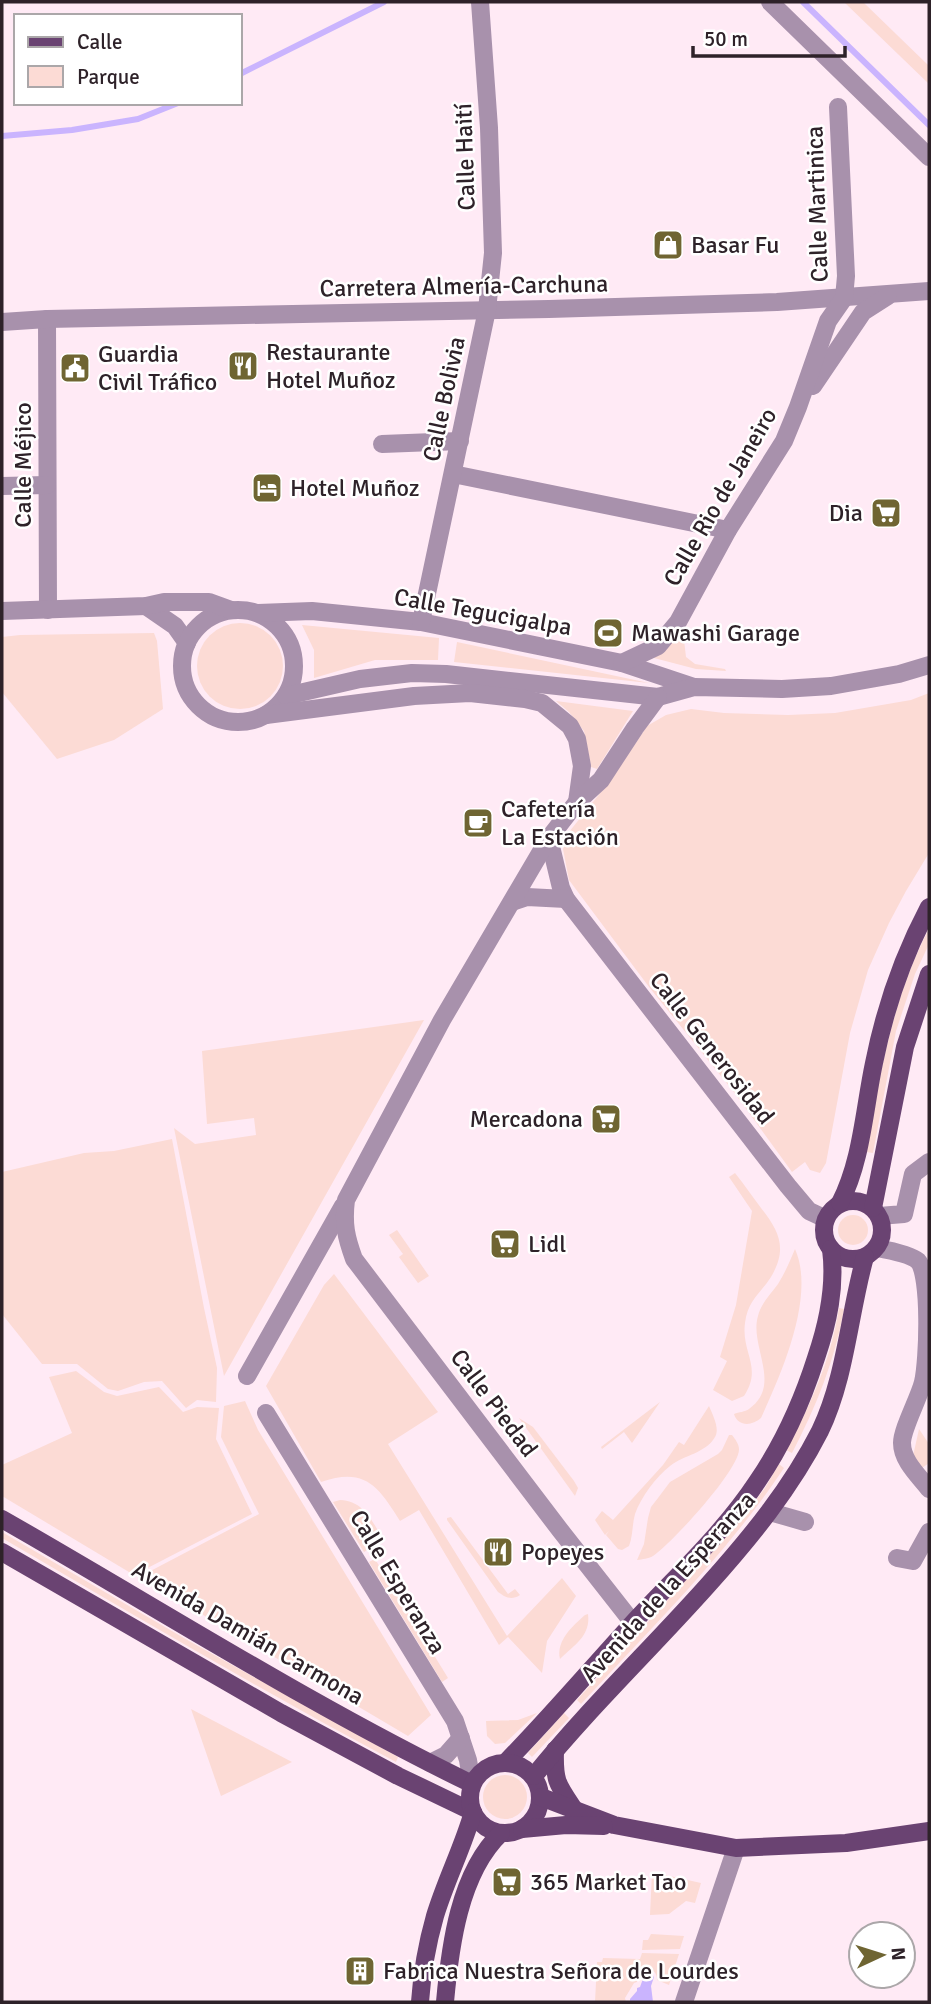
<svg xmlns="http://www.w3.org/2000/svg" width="931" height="2004" viewBox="0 0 931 2004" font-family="Signika,sans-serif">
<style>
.green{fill:#fcdbd5}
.water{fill:#cab4fe}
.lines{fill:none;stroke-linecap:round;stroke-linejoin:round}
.stream{stroke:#cab4fe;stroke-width:6}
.minor{stroke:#a891ac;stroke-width:18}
.major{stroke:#6a4372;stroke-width:18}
.labels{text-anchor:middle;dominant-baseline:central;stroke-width:5;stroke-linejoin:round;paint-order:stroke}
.street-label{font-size:24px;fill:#2e2229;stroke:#fff}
.poi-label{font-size:24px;fill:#2e2229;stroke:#fff;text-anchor:start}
</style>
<rect width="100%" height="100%" fill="#ffeaf5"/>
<g class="green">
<polygon points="844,2 863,2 929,66 929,84"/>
<circle cx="240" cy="666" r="43"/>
<polygon points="302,625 439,638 438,660 375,660 314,678 314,650"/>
<polygon points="154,633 157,641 163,709 114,740 57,759 2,692 2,637 20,635"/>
<polygon points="669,639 684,640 686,657 695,664 725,669 726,671 696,669 654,658 655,654"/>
<polygon points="457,642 649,683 454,662"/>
<polygon points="929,693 929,853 906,891 889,923 868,970 850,1033 826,1163 820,1173 810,1170 805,1162 792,1172 733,1091 649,987 569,880 563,849 569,832 613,777 647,726 666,715 691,709 724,713 788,715 835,713 911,700"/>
<polygon points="556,701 633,711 597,769 591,767 584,731 569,712"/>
<path d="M929,929V944L915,974L896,1031L873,1153L866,1152C880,1075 892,999 929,929Z"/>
<polygon points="424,1020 224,1376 174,1128 195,1144 256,1135 254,1118 207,1124 202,1051"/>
<polygon points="172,1139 204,1308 217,1368 216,1402 197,1400 186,1408 162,1381 144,1382 118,1391 108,1389 77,1364 42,1364 2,1314 2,1172 84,1153 114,1151"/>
<path d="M735,1173C744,1184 752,1196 761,1208C779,1231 788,1248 771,1277C760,1294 748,1300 745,1323C741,1353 763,1367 744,1396L732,1401L713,1390L727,1361L720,1357L736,1305L752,1211L729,1177Z"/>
<circle cx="853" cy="1230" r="15"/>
<polygon points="397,1230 429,1276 418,1283 399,1257 403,1254 389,1235"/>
<path d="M795,1249C816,1296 781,1374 761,1418C752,1426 738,1427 734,1414C739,1412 745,1412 749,1409C783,1385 749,1346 758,1316C761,1303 771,1294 778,1284C785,1273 790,1261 795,1249Z"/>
<path d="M334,1274L438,1412L388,1444L507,1636L562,1578L576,1596L547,1641L542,1673L508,1637L499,1645L419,1510L400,1521C378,1486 365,1467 321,1482L266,1386L324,1285Z"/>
<path d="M839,1308L844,1309C835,1360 816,1407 792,1453L786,1450C811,1405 831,1359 839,1308Z"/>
<polygon points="76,1371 104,1392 117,1396 159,1387 183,1412 197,1407 219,1408 216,1439 252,1514 134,1575 2,1496 2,1465 72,1433 49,1377"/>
<polygon points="245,1401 258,1430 431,1715 408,1736 139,1577 259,1514 221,1437 224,1406"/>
<polygon points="660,1402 632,1443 624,1432 602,1449 601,1447"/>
<path d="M709,1406C713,1416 720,1428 715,1437C706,1453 684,1455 670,1466C656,1477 641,1497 635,1514C632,1525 633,1536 629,1546L622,1550L618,1549L606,1535L609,1531L605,1535L595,1520L602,1511L613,1520L663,1465L679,1442L684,1445Z"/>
<polygon points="519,1418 533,1427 574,1481 578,1488 575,1496"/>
<polygon points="919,1429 929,1444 929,1463 922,1468 913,1456"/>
<path d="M729,1435H732C735,1439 739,1444 739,1449C740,1469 671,1544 653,1556C648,1559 643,1559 637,1560L644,1544L648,1518L651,1507L658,1498L670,1482L718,1454L722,1450Z"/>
<path d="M779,1464L784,1468C727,1554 651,1628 581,1704L577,1700L744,1516L765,1488Z"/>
<path d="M340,1500C362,1501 370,1517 380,1534L365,1543L369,1549L364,1552L333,1502Z"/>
<path d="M451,1517L508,1594L515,1589L520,1595C511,1601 505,1597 498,1592L447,1520V1518Z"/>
<path d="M2,1532L189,1641L398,1757L396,1762C262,1691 132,1614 2,1538Z"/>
<polygon points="375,1559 448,1678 442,1682 369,1562"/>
<path d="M588,1614C591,1636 574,1645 560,1659C556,1640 573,1626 585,1615Z"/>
<polygon points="191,1709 292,1762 221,1796"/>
<polygon points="537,1713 505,1743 495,1744 487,1736 486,1721 518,1720"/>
<polygon points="564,1713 569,1718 532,1757 528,1753"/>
<circle cx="505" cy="1797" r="22"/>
<polygon points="652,1872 701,1883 695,1903 686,1901 669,1914 650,1915"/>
<polygon points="651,1934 684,1936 680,1949 642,1950 643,1940 648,1940"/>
<path d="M642,1953L679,1954L669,1985L657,1980C657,1973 654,1970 647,1968L639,1973L637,1982L634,1983L625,1998L626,2002H595L597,1962H602L603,1958L640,1959Z"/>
</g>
<polygon class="water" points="645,1973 650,1974 654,1977 651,1986 653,2002 630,2002 630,1999 637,1991 637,1988 640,1987"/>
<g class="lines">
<g class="stream">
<polyline points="803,2 929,125"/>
<polyline points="240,74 384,2"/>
<polyline points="2,136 72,130 138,119 178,103"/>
</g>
<g class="minor">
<polyline points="770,2 929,157"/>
<polyline points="47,319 48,610"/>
<polyline points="2,322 47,319 549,309 777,302 929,291"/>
<polyline points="813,386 863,312 888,296"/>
<polyline points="382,444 460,441"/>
<polyline points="453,474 728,530"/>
<polyline points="2,486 47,485"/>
<polyline points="146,606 175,626 187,643"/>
<circle cx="238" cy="666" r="56"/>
<polyline points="2,611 146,606 164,602 209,602 231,610"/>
<polyline points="258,613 312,611 421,622 622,663 694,687"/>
<polyline points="421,622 487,310 493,253 489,128 480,2"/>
<polyline points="622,663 658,646 678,622 728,530 784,441 798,407 828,321 844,298 846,276 838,107"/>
<polyline points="286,696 360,679 412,673 446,674 658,697 694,687 782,689 831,686 899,674 929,665"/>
<polyline points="266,715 414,696 470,693 525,699 542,703 570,726 577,739 582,766 577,802"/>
<polyline points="549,838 561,888 566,899 788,1186 809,1211 826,1219"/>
<polyline points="512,902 527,897 566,899"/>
<polyline points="879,1216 904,1214 913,1174 929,1162"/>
<path d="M877,1248C888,1250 910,1254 918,1261C931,1275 928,1361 923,1382C919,1398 902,1429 902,1443C902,1461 919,1476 929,1489"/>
<polyline points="247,1376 343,1206"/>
<polyline points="266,1413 455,1721 468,1760 472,1784"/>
<polyline points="770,1512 805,1522"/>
<polyline points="897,1558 913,1561 929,1532"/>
<path d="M633,1623L560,1530L354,1259C346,1237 343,1224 346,1200L442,1020L549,838L577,802L601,780L635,728L658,697"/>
<polyline points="430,1763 446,1755 461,1738"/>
<polyline points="684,2002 736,1848"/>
</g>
<g class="major">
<circle cx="853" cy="1230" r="29"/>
<path d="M840,1203C862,1160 864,1110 874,1063C885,1008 903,956 929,907"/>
<polyline points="873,1208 905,1047 929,974"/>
<path d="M2,1519C158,1608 311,1706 472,1784"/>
<polyline points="2,1552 281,1713 398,1776 473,1812"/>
<path d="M555,1750C554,1781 557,1784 574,1809"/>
<path d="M506,1762C549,1718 589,1671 631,1625C673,1579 722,1535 757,1482C783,1444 802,1402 816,1358C828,1323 836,1287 831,1249"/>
<circle cx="505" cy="1798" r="35"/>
<path d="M534,1776C588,1709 651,1649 708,1585C751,1537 791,1488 820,1431C846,1377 849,1314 865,1257"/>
<polyline points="541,1797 614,1825 736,1848 846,1843 929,1831"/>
<polyline points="522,1829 566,1825 604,1826"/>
<path d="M420,2002C422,1973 427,1944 435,1916C446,1880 463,1847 473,1812"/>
<path d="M445,2002C450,1947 459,1873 501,1833"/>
</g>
</g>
<defs>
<g id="shop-square" transform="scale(1.575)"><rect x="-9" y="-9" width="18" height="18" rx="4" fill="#6f6532" stroke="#fff"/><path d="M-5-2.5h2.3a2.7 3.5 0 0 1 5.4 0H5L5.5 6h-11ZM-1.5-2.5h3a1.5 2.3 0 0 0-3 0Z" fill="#fff"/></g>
<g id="restaurant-square" transform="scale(1.575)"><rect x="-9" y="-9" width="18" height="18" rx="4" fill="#6f6532" stroke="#fff"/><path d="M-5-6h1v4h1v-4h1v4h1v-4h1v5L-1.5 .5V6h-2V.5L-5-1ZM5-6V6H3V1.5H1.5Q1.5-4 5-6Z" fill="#fff"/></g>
<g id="civic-square" transform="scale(1.575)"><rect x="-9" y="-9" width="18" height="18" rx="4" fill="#6f6532" stroke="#fff"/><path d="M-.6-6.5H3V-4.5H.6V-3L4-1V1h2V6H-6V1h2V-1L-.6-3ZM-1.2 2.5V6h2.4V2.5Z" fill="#fff"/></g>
<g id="hotel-square" transform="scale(1.575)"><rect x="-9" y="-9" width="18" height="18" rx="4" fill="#6f6532" stroke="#fff"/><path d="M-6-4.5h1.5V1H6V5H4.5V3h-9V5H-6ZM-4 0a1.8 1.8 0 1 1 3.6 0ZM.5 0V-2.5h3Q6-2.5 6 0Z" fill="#fff"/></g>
<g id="supermarket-square" transform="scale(1.575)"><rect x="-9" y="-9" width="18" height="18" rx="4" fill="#6f6532" stroke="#fff"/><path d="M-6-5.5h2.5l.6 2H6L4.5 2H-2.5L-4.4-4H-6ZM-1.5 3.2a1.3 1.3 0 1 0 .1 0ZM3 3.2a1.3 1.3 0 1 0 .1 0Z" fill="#fff"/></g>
<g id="stadium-square" transform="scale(1.575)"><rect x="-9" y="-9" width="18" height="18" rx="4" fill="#6f6532" stroke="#fff"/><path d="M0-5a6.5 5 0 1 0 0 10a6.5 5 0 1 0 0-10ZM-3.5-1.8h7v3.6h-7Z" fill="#fff"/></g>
<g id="cafe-square" transform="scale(1.575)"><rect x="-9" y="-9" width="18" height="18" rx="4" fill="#6f6532" stroke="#fff"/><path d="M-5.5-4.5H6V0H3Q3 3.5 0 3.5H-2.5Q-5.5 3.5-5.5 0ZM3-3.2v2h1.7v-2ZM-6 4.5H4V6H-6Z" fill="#fff"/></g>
<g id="building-square" transform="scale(1.575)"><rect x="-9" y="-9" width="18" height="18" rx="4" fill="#6f6532" stroke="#fff"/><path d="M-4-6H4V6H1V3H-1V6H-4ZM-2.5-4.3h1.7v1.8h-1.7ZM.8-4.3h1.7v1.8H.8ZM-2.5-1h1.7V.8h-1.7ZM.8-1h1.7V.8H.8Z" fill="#fff"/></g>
</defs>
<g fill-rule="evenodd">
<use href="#shop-square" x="668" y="245"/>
<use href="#restaurant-square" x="243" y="366"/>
<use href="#civic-square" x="75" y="368"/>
<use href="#hotel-square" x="267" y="488"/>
<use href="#supermarket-square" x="886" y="513"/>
<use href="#stadium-square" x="608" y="633"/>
<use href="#cafe-square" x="478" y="823"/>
<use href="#supermarket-square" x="606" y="1119"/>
<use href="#supermarket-square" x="505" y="1244"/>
<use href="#restaurant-square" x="498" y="1552"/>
<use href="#supermarket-square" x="507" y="1882"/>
<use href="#building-square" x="360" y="1971"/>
</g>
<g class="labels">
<g class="street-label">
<text transform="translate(465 157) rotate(-92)">Calle Haití</text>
<text transform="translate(817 204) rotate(-92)">Calle Martinica</text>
<text transform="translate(464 286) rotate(-1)">Carretera Almería-Carchuna</text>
<text transform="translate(444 399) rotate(-78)">Calle Bolivia</text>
<text transform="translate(23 465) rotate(-90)">Calle Méjico</text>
<text transform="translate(720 497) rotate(-60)">Calle Rio de Janeiro</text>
<text transform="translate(483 612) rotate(10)">Calle Tegucigalpa</text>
<text transform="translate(712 1048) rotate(52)">Calle Generosidad</text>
<text transform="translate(494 1403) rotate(53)">Calle Piedad</text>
<text transform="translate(398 1582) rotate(59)">Calle Esperanza</text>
<text transform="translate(668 1587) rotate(-48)">Avenida de la Esperanza</text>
<text transform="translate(248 1633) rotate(30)">Avenida Damián Carmona</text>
</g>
<g class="poi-label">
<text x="691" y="245">Basar Fu</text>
<text x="266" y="352">Restaurante<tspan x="266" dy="28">Hotel Muñoz</tspan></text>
<text x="98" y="354">Guardia<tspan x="98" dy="28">Civil Tráfico</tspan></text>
<text x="290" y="488">Hotel Muñoz</text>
<text x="863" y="513" text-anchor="end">Dia</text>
<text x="631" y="633">Mawashi Garage</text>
<text x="501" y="809">Cafetería<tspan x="501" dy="28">La Estación</tspan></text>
<text x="583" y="1119" text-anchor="end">Mercadona</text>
<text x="528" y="1244">Lidl</text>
<text x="521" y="1552">Popeyes</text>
<text x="530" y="1882">365 Market Tao</text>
<text x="383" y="1971">Fabrica Nuestra Señora de Lourdes</text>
</g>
</g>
<rect width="931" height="2004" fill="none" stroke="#2e2229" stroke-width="7"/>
<rect x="14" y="14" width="228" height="91" fill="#ffffff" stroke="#aba7a9" stroke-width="2"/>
<rect x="28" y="37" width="35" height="10" fill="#6a4372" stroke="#aba7a9" stroke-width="2"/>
<text x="77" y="49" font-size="21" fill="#2e2229">Calle</text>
<rect x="28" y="66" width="35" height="21" fill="#fcdbd5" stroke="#aba7a9" stroke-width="2"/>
<text x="77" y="84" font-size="21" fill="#2e2229">Parque</text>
<g transform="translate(882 1955) rotate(86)"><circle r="33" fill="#ffffff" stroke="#aba7a9" stroke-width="2"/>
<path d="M0-5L12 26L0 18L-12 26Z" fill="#6f6532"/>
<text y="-10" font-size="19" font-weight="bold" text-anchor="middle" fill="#2e2229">N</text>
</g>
<path d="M693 46v10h152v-10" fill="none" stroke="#2e2229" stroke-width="3.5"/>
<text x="704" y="46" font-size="21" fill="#2e2229" stroke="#ffffff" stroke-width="5" paint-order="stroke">50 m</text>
</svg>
